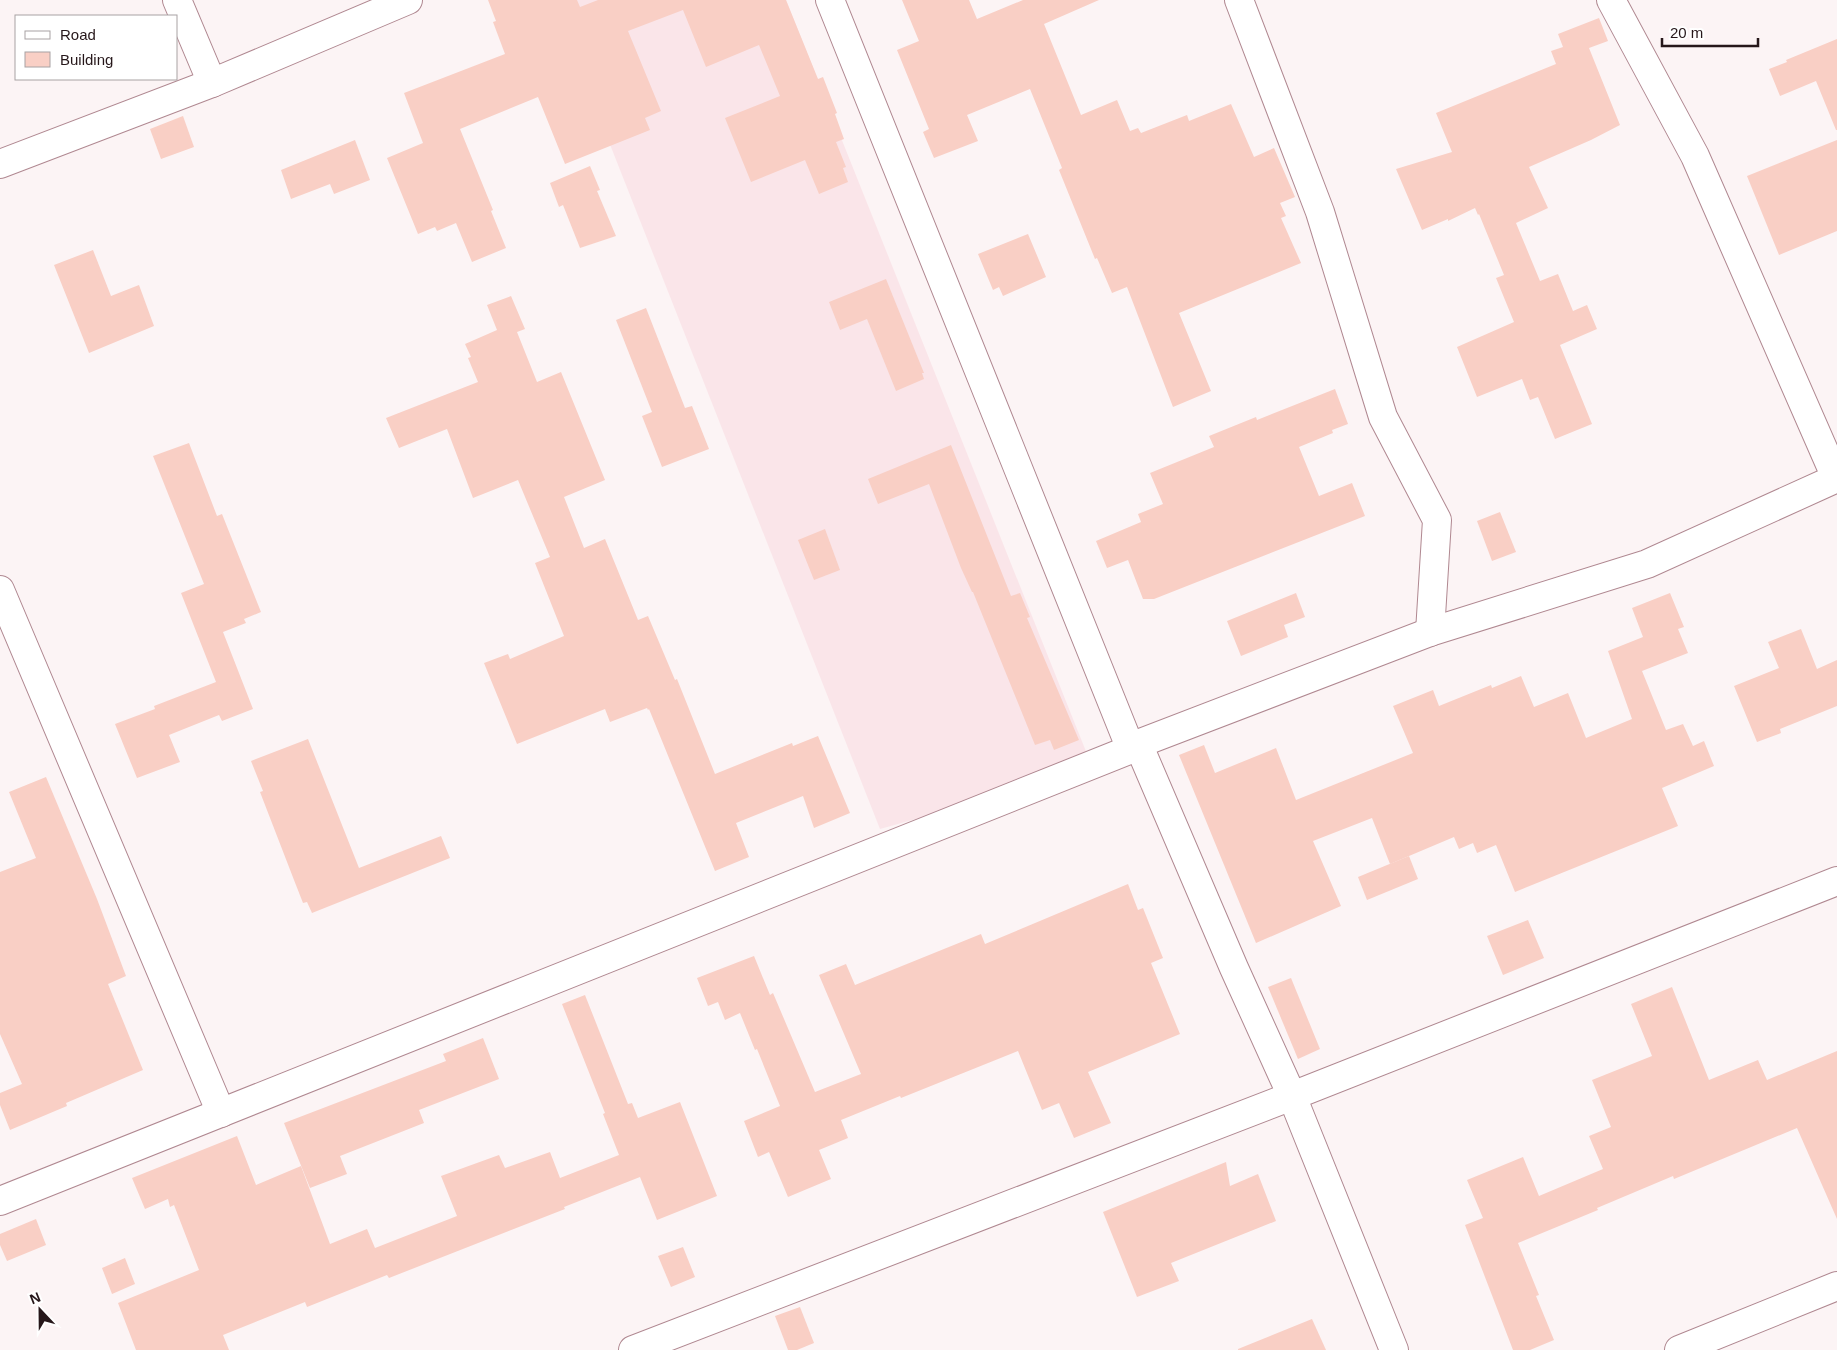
<svg xmlns="http://www.w3.org/2000/svg" width="1837" height="1350" viewBox="0 0 1837 1350" font-family="Arial,sans-serif">
<style>
.built{fill:#fae5e9}
.building{fill:#f9cfc5}
.lines{fill:none;stroke-linecap:round;stroke-linejoin:round}
.minor-casing{stroke:#b08891;stroke-width:30}
.minor{stroke:#fff;stroke-width:28}
</style>
<rect width="100%" height="100%" fill="#fcf4f5"/>
<polygon class="built" points="553,0 786,0 1093,769 880,829"/>
<g class="building">
<polygon points="488,0 577,0 580,7 598,0 786,0 818,79 823,77 837,113 835,114 844,139 836,142 846,167 843,168 848,182 819,194 805,160 751,182 725,118 780,96 759,45 706,67 683,10 628,31 661,111 645,118 650,130 565,164 538,97 460,129 493,210 491,211 506,248 472,262 456,223 437,231 435,227 418,234 387,158 423,143 404,93 505,54 493,22 496,21"/>
<polygon points="902,0 969,0 977,19 1023,0 1099,0 1044,24 1081,115 1117,100 1130,131 1138,128 1141,133 1187,115 1189,121 1231,104 1254,157 1274,148 1295,197 1280,203 1286,216 1281,218 1301,263 1179,313 1211,391 1173,407 1127,287 1112,293 1097,258 1095,259 1059,170 1062,168 1030,89 967,115 978,141 934,158 923,132 929,129 897,50 919,41"/>
<polygon points="1599,18 1608,41 1589,48 1620,125 1591,140 1529,167 1548,208 1516,223 1540,281 1558,274 1573,311 1587,305 1597,329 1560,345 1592,424 1555,439 1538,397 1530,400 1522,379 1477,397 1457,347 1514,322 1496,278 1504,275 1479,214 1478,215 1475,208 1448,221 1448,219 1422,230 1396,169 1452,152 1436,113 1556,64 1551,51 1563,47 1558,34"/>
<polygon points="1837,39 1837,130 1836,130 1816,81 1780,96 1769,69 1787,62 1786,60"/>
<polygon points="183,116 194,147 161,159 150,129"/>
<polygon points="355,140 370,180 334,194 330,184 291,199 281,170"/>
<polygon points="1837,140 1837,231 1779,255 1747,176"/>
<polygon points="590,166 600,190 597,191 616,236 580,248 563,205 559,207 550,183"/>
<polygon points="1028,234 1046,277 1003,296 999,287 993,290 978,254"/>
<polygon points="93,250 111,296 139,285 154,326 89,353 54,265"/>
<polygon points="886,279 924,373 922,373 924,379 896,391 867,319 840,330 829,302"/>
<polygon points="511,296 525,329 517,332 537,382 561,372 605,480 564,497 584,548 605,539 638,620 648,616 675,680 677,679 715,774 792,743 793,746 818,736 850,813 814,828 803,796 736,823 749,857 715,871 649,709 648,710 647,708 610,722 605,709 517,744 484,663 508,654 510,659 564,636 535,563 550,557 518,480 473,498 447,429 399,448 386,418 478,382 468,358 471,357 465,344 497,330 487,305"/>
<polygon points="646,308 685,408 692,406 709,449 662,467 642,416 652,412 616,320"/>
<polygon points="1335,389 1348,424 1332,430 1333,433 1299,447 1319,496 1352,483 1365,516 1154,599 1143,599 1128,560 1107,568 1096,541 1141,522 1138,514 1163,504 1150,473 1214,447 1209,436 1256,417 1257,420"/>
<polygon points="189,443 217,516 222,514 261,612 244,619 246,623 223,632 253,709 222,721 219,715 169,735 180,762 137,778 115,724 155,709 154,706 216,682 181,593 204,584 153,456"/>
<polygon points="951,445 1011,596 1020,593 1030,617 1027,618 1079,740 1054,750 1050,740 1035,745 973,592 972,592 961,568 929,484 878,504 868,479"/>
<polygon points="1500,512 1516,552 1492,561 1477,521"/>
<polygon points="825,529 840,570 814,580 798,540"/>
<polygon points="1296,593 1305,617 1284,625 1288,637 1241,656 1227,621"/>
<polygon points="1670,593 1684,627 1678,629 1688,653 1642,671 1666,730 1683,724 1693,746 1704,741 1714,766 1662,788 1678,826 1515,892 1496,845 1477,853 1473,843 1459,849 1454,837 1390,864 1372,818 1313,841 1341,906 1256,943 1179,755 1204,745 1215,773 1276,748 1296,800 1413,753 1393,706 1433,690 1439,706 1491,685 1492,688 1521,676 1534,707 1568,693 1586,738 1632,719 1608,651 1643,637 1632,608"/>
<polygon points="1801,629 1817,669 1837,660 1837,706 1780,729 1781,733 1757,742 1734,686 1779,668 1768,642"/>
<polygon points="308,739 359,868 441,836 450,858 312,913 307,902 303,903 294,880 260,792 263,791 251,761"/>
<polygon points="46,777 97,899 126,976 108,984 143,1070 66,1103 67,1106 10,1130 0,1105 0,1093 22,1084 0,1034 0,872 36,858 9,792"/>
<polygon points="1409,856 1418,879 1367,900 1358,877"/>
<polygon points="1128,884 1138,910 1143,908 1163,958 1151,963 1180,1034 1088,1072 1111,1123 1074,1138 1059,1103 1042,1110 1018,1051 901,1098 900,1096 841,1120 848,1138 819,1150 831,1179 788,1197 769,1152 758,1157 744,1121 780,1106 757,1049 755,1050 740,1013 725,1020 718,1002 708,1006 697,978 754,956 770,995 773,993 815,1092 861,1074 819,975 846,964 855,985 981,934 985,944"/>
<polygon points="1528,920 1544,958 1503,975 1487,936"/>
<polygon points="1291,978 1320,1049 1298,1059 1268,987"/>
<polygon points="1672,987 1709,1080 1758,1060 1767,1080 1837,1051 1837,1219 1797,1128 1674,1179 1673,1176 1597,1208 1598,1210 1518,1243 1539,1295 1536,1296 1554,1340 1530,1350 1513,1350 1465,1225 1483,1218 1467,1180 1523,1157 1539,1196 1603,1169 1589,1136 1611,1127 1592,1080 1652,1056 1631,1004"/>
<polygon points="585,995 628,1104 632,1103 638,1118 680,1102 717,1196 657,1220 640,1177 564,1207 565,1209 389,1278 387,1275 307,1307 305,1302 223,1335 229,1350 136,1350 118,1303 199,1270 174,1205 170,1207 168,1199 145,1209 132,1178 237,1136 256,1185 301,1166 330,1244 367,1229 375,1248 457,1216 441,1176 499,1155 505,1168 550,1152 560,1178 619,1155 603,1114 605,1113 562,1004"/>
<polygon points="483,1038 499,1079 419,1110 424,1123 340,1156 347,1174 310,1188 284,1123 446,1061 443,1054"/>
<polygon points="1226,1162 1230,1186 1258,1174 1276,1221 1171,1263 1179,1281 1137,1297 1103,1212"/>
<polygon points="36,1219 46,1245 7,1261 0,1245 0,1234"/>
<polygon points="683,1247 695,1277 671,1287 658,1256"/>
<polygon points="125,1258 135,1284 112,1294 102,1268"/>
<polygon points="800,1307 814,1343 797,1350 788,1350 775,1316"/>
<polygon points="1312,1319 1326,1350 1238,1350 1238,1349"/>
</g>
<g class="lines">
<g class="minor-casing">
<g id="minor">
<polyline points="177,0 212,83"/>
<polyline points="830,0 1130,747 1139,746 1234,968 1292,1096 1394,1350"/>
<polyline points="1239,0 1320,212 1383,417 1437,520 1430,632"/>
<polyline points="1611,0 1695,156 1836,478"/>
<polyline points="0,164 212,83 408,0"/>
<polyline points="0,590 221,1113"/>
<polyline points="1130,747 1430,632 1647,564 1837,478"/>
<polyline points="0,1201 1139,746"/>
<polyline points="633,1350 1292,1096 1837,881"/>
<polyline points="1679,1350 1837,1286"/>
</g>
</g>
<use href="#minor" class="minor"/>
</g>
<rect x="15" y="15" width="162" height="65" fill="#ffffff" stroke="#a8a2a3"/>
<rect x="25" y="31" width="25" height="8" fill="#ffffff" stroke="#a8a2a3"/>
<text x="60" y="40" font-size="15" fill="#26171a">Road</text>
<rect x="25" y="52" width="25" height="15" fill="#f9cfc5" stroke="#a8a2a3"/>
<text x="60" y="65" font-size="15" fill="#26171a">Building</text>
<g transform="translate(40 1310) rotate(338)" stroke="#ffffff" stroke-width="4" paint-order="stroke">
<path d="M0-4L9 19L0 12L-9 19Z" fill="#26171a"/>
<text y="-8" font-size="14" font-weight="bold" text-anchor="middle" fill="#26171a">N</text>
</g>
<path d="M1662 38v8h96v-8" fill="none" stroke="#26171a" stroke-width="2.5"/>
<text x="1670" y="38" font-size="15" fill="#26171a" stroke="#ffffff" stroke-width="4" paint-order="stroke">20 m</text>
</svg>
